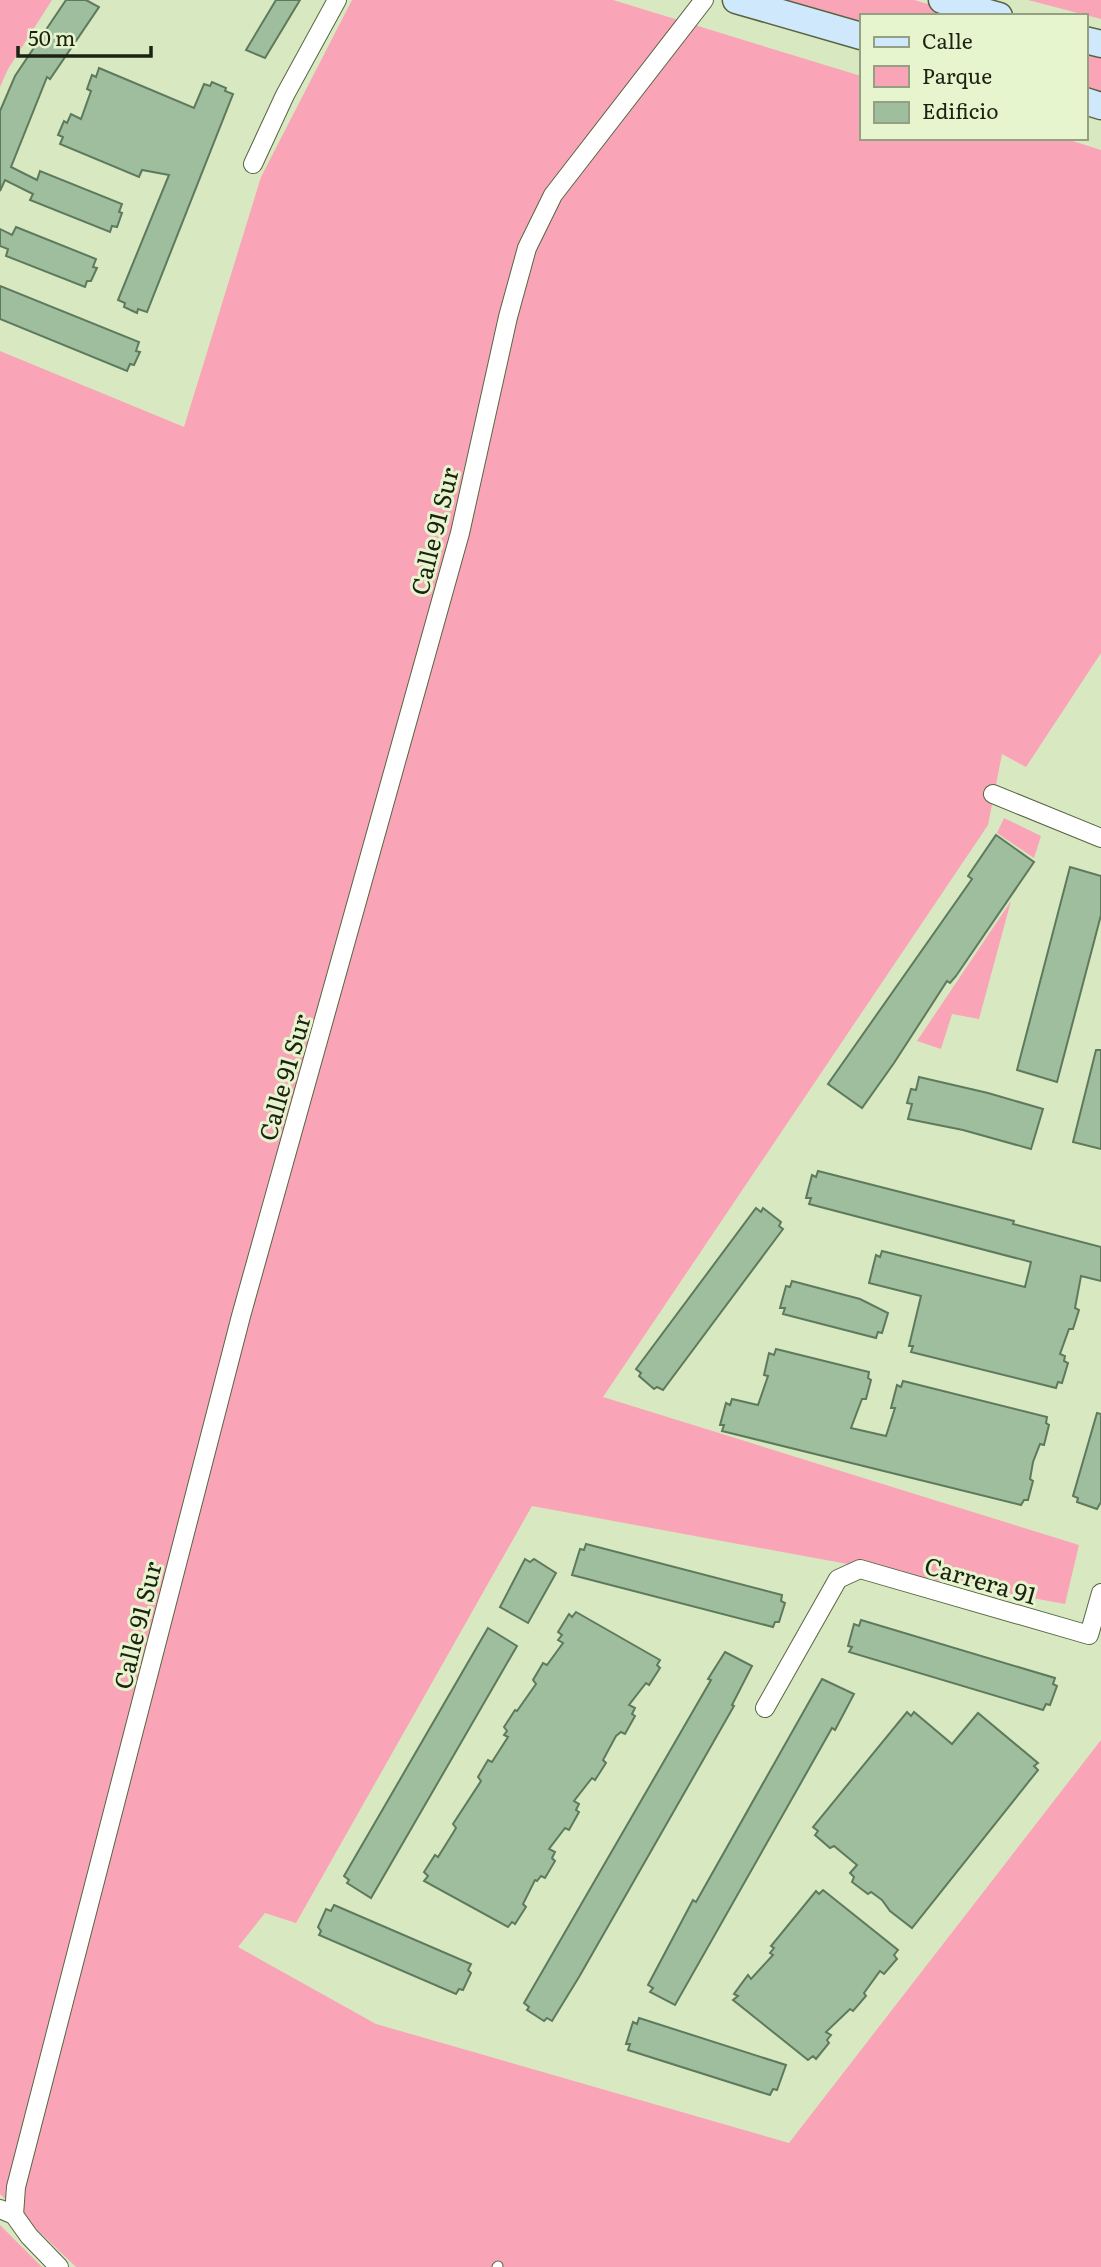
<svg xmlns="http://www.w3.org/2000/svg" width="1101" height="2267" viewBox="0 0 1101 2267" font-family="Literata,serif">
<style>
.green{fill:#faa4b8}
.building{fill:#9fbe9e;stroke:#5d7a5d;stroke-width:2}
.lines{fill:none;stroke-linecap:round;stroke-linejoin:round}
.service-casing{stroke:#586542;stroke-width:11}
.minor-casing{stroke:#586542;stroke-width:20}
.secondary-casing{stroke:#586542;stroke-width:29}
.service{stroke:#fff;stroke-width:9}
.minor{stroke:#fff;stroke-width:18}
.secondary{stroke:#cfe8fb;stroke-width:26}
.labels{text-anchor:middle;dominant-baseline:central;stroke-width:6;stroke-linejoin:round;paint-order:stroke}
.street-label{font-size:24px;fill:#1c2113;stroke:#e6f5cd}
</style>
<rect width="100%" height="100%" fill="#d8e8c0"/>
<g class="green">
<polygon points="0,0 52,0 8,69 0,87"/>
<polygon points="352,0 613,0 861,76 861,138 1063,138 1101,150 1101,653 1026,767 1002,754 988,825 603,1397 1079,1545 1065,1604 532,1506 296,1923 265,1913 238,1947 376,2024 789,2143 1101,1740 1101,2267 76,2267 0,2194 0,351 184,427 261,177"/>
<polygon points="769,0 914,0 970,16 861,16 861,27"/>
<polygon points="1028,0 1101,0 1101,19"/>
<polygon points="1085,48 1101,53 1101,96 1085,92"/>
<polygon points="1004,818 1041,836 1034,858 997,833"/>
<polygon points="1011,901 979,1019 952,1014 941,1049 917,1041"/>
<polygon points="0,2225 42,2267 0,2267"/>
</g>
<g class="building">
<polygon points="66,0 86,0 99,7 50,79 47,77 11,167 37,180 40,171 122,204 119,212 122,213 117,227 112,226 110,232 30,200 33,194 5,180 0,191 0,111 15,76"/>
<polygon points="276,0 300,0 265,58 246,50"/>
<polygon points="99,68 194,108 204,84 210,86 212,82 226,88 225,91 233,94 147,312 138,309 137,313 124,307 125,303 118,300 169,175 142,170 139,177 60,144 63,137 58,135 64,121 67,123 71,114 81,119 91,91 87,89 92,75 96,77"/>
<polygon points="16,227 96,259 93,267 97,268 91,281 87,281 85,287 6,256 8,249 0,246 0,229 12,235"/>
<polygon points="0,286 139,342 136,351 140,352 134,365 130,364 127,371 0,319"/>
<polygon points="996,835 1034,862 956,976 950,983 947,981 894,1063 862,1108 828,1084 972,879 968,876"/>
<polygon points="1070,867 1101,876 1101,915 1057,1082 1017,1070"/>
<polygon points="1096,1050 1101,1050 1101,1149 1073,1142"/>
<polygon points="919,1077 988,1093 1043,1109 1031,1149 963,1130 908,1119 912,1104 907,1103 911,1089 916,1090"/>
<polygon points="818,1171 1014,1221 1013,1224 1101,1247 1101,1281 1081,1276 1075,1308 1079,1310 1073,1329 1069,1329 1060,1354 1065,1356 1064,1361 1068,1363 1062,1383 1058,1382 1056,1388 911,1352 913,1346 909,1346 921,1296 869,1283 876,1255 880,1257 882,1251 1025,1287 1031,1262 809,1204 811,1198 806,1198 812,1175 816,1177"/>
<polygon points="756,1208 761,1212 763,1208 781,1222 779,1226 783,1229 663,1390 657,1387 654,1389 639,1376 641,1373 636,1369"/>
<polygon points="792,1281 860,1299 888,1313 882,1333 878,1332 876,1338 783,1314 785,1308 780,1308 786,1286 790,1287"/>
<polygon points="776,1349 869,1372 868,1378 871,1380 866,1399 862,1399 851,1428 886,1436 895,1408 891,1408 897,1385 901,1387 903,1381 1047,1417 1046,1423 1049,1425 1044,1445 1040,1444 1033,1462 1030,1479 1033,1481 1028,1500 1024,1500 1021,1505 722,1431 724,1425 720,1425 726,1403 730,1405 732,1399 758,1405 768,1376 764,1375 769,1353 774,1355"/>
<polygon points="1097,1413 1101,1414 1101,1502 1097,1509 1077,1502 1078,1498 1073,1496"/>
<polygon points="586,1544 782,1595 781,1601 785,1603 779,1622 775,1622 773,1627 572,1575 580,1549 584,1550"/>
<polygon points="525,1559 530,1562 534,1559 556,1573 528,1623 500,1607"/>
<polygon points="576,1612 660,1660 657,1665 660,1668 649,1685 646,1683 629,1705 635,1708 632,1714 635,1716 625,1734 621,1732 616,1736 603,1760 606,1763 595,1780 592,1778 574,1801 579,1804 576,1810 579,1812 569,1830 565,1828 549,1849 555,1852 552,1858 555,1861 545,1878 541,1876 537,1881 535,1880 523,1904 526,1907 515,1924 512,1922 508,1927 424,1881 428,1876 424,1872 435,1855 438,1857 453,1833 456,1828 453,1824 481,1781 478,1777 488,1760 492,1762 508,1737 504,1735 507,1731 504,1727 515,1710 517,1711 536,1684 533,1680 543,1663 547,1665 563,1643 558,1640 562,1635 558,1632 569,1614 572,1617"/>
<polygon points="861,1620 1055,1678 1053,1684 1057,1686 1050,1705 1046,1704 1043,1710 849,1652 852,1647 848,1646 854,1624 859,1626"/>
<polygon points="488,1628 517,1646 371,1898 347,1883 349,1880 344,1876"/>
<polygon points="725,1652 752,1666 732,1705 734,1706 579,1977 552,2021 547,2018 544,2021 527,2010 529,2007 524,2003 711,1680 708,1679"/>
<polygon points="822,1679 854,1694 835,1730 832,1728 675,2005 650,1992 653,1988 648,1985 693,1900 696,1902"/>
<polygon points="907,1712 911,1716 914,1712 952,1744 978,1713 1038,1763 1034,1766 1038,1770 912,1928 890,1911 882,1900 871,1892 868,1894 852,1882 854,1877 850,1873 857,1865 834,1846 830,1848 815,1835 818,1831 813,1827"/>
<polygon points="823,1890 898,1950 894,1955 897,1959 884,1974 880,1971 864,1993 866,1996 853,2011 850,2009 826,2032 831,2035 827,2040 829,2043 816,2059 813,2056 808,2060 733,2000 738,1996 734,1994 748,1975 751,1979 773,1955 770,1953 774,1948 771,1946 816,1891 819,1894"/>
<polygon points="334,1905 471,1964 468,1970 471,1973 463,1990 459,1989 456,1994 319,1935 321,1931 318,1927 326,1909 331,1911"/>
<polygon points="639,2018 786,2065 777,2090 773,2089 770,2095 628,2050 630,2044 626,2044 633,2022 637,2024"/>
</g>
<g class="lines">
<g class="service-casing">
<polyline id="service" points="497,2267 498,2266"/>
</g>
<g class="minor-casing">
<g id="minor">
<polyline points="253,164 285,95 337,0"/>
<polyline points="993,794 1101,838"/>
<polyline points="765,1708 838,1579 860,1569 1089,1635 1101,1593"/>
<polyline points="0,2209 14,2215 29,2236 59,2267"/>
<polyline points="14,2215 16,2187 241,1316 460,533 508,317 527,248 553,195 704,0"/>
</g>
</g>
<g class="secondary-casing">
<g id="secondary">
<polyline points="736,0 861,36"/>
<polyline points="942,0 999,16"/>
<polyline points="1085,40 1101,44"/>
<polyline points="1085,101 1101,106"/>
</g>
</g>
<use href="#service" class="service"/>
<use href="#minor" class="minor"/>
<use href="#secondary" class="secondary"/>
</g>
<g class="labels">
<g class="street-label">
<text transform="translate(433 531) rotate(-76)">Calle 91 Sur</text>
<text transform="translate(283 1077) rotate(-74)">Calle 91 Sur</text>
<text transform="translate(981 1579) rotate(16)">Carrera 91</text>
<text transform="translate(136 1625) rotate(-76)">Calle 91 Sur</text>
</g>
</g>
<rect x="860" y="14" width="228" height="126" fill="#e6f5cd" stroke="#95a083" stroke-width="2"/>
<rect x="874" y="37" width="35" height="10" fill="#cfe8fb" stroke="#95a083" stroke-width="2"/>
<text x="922" y="49" font-size="21" fill="#1c2113">Calle</text>
<rect x="874" y="66" width="35" height="21" fill="#faa4b8" stroke="#95a083" stroke-width="2"/>
<text x="922" y="84" font-size="21" fill="#1c2113">Parque</text>
<rect x="874" y="102" width="35" height="21" fill="#9fbe9e" stroke="#95a083" stroke-width="2"/>
<text x="922" y="119" font-size="21" fill="#1c2113">Edificio</text>
<path d="M18 46v10h133v-10" fill="none" stroke="#1c2113" stroke-width="3.5"/>
<text x="28" y="46" font-size="21" fill="#1c2113" stroke="#e6f5cd" stroke-width="5" paint-order="stroke">50 m</text>
</svg>
